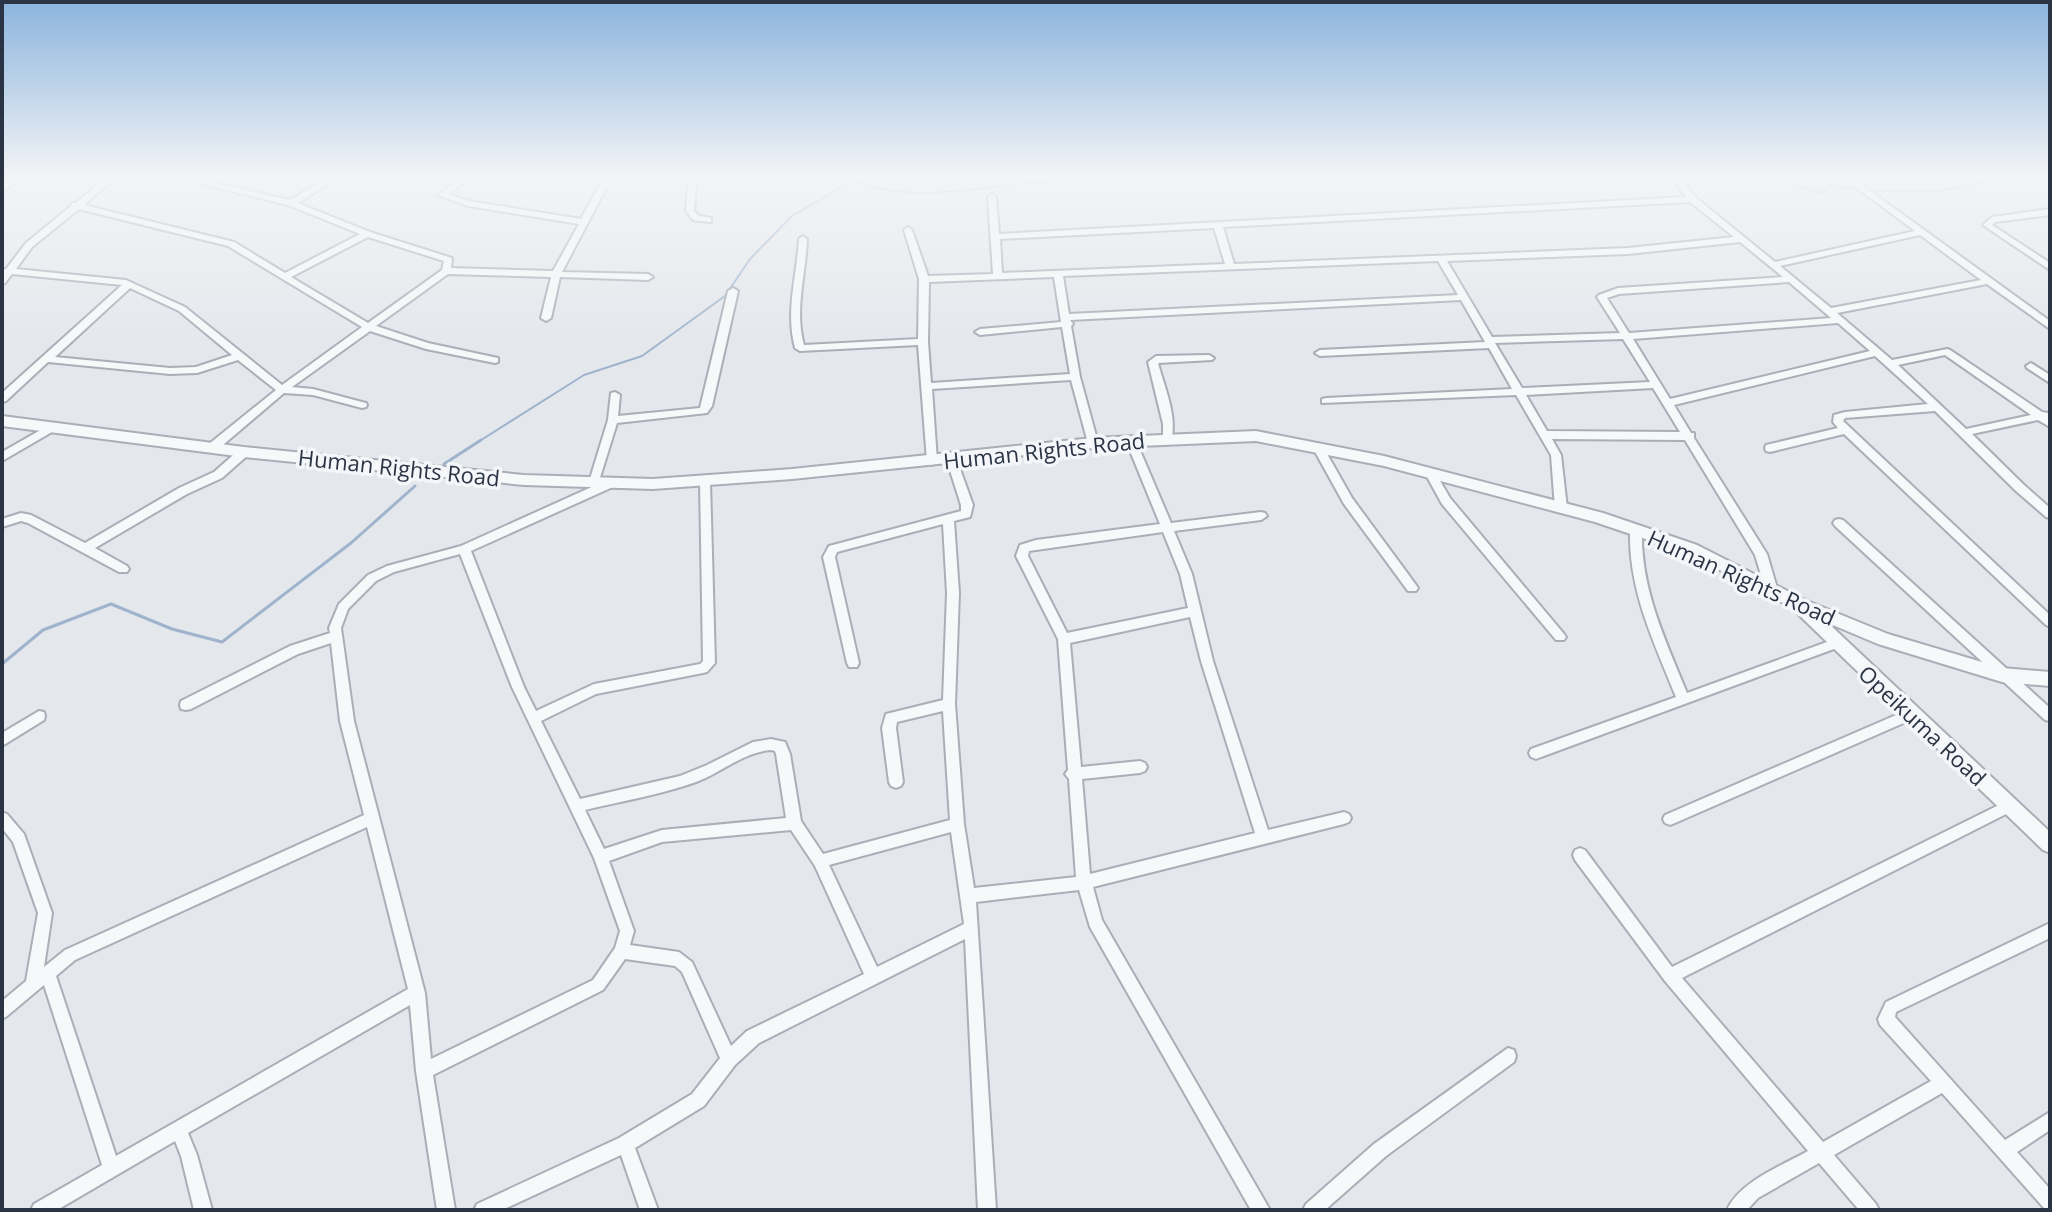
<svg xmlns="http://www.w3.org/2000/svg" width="2052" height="1212" viewBox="0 0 2052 1212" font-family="'Open Sans',sans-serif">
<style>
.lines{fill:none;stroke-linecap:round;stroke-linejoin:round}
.stream-far1{stroke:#9fb4cc;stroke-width:2}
.stream{stroke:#9fb4cc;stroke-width:3}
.minor-casing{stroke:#a9aeb7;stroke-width:4}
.tertiary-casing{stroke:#a9aeb7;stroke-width:4}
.minor{fill:#f7f8fa;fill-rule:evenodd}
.tertiary{fill:#f7f8fa;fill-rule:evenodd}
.labels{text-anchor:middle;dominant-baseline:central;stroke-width:7;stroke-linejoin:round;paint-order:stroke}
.street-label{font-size:22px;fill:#2b3445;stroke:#f4f6f9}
</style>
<rect width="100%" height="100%" fill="#e4e7ec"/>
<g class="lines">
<g class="stream-far1">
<path d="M848,177C908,208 984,184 1048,182C1098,180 1147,184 1196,177"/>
<polyline points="1481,177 1538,181 1548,177"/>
<polyline points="1779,177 1819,194 1832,185 1860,190"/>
<polyline points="1868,191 1939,191 2008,177"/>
<polyline points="478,442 584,375 642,356 725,296 750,259 792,216 852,181"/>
</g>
<g class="stream">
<polyline points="444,464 481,440"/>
<polyline points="2,664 43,630 111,604 172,629 222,642 351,543 415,486"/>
</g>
<g class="minor-casing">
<g id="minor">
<polygon points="15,177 24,177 2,192 2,185"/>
<path d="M107,177H116L84,205L234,242L285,273L360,234L288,205L173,177H188L290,200L329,177H339L298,203L370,232L452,258L451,268L553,271L579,224L468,206L438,195L462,177H471L448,194L469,201L581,219L604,177H612L562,272L648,274L653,277L648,280L560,277L551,318L546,321L541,318L551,277L448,274L376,326L428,343L498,358V362L495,363L426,349L370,331L292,387L313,389L362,402L366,403L367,405L366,407L362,408L313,395L284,393L217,450L213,451L208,447L209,444L276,390L238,360L197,373L170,374L48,362L6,401L2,402V393L122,285L12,274L5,283L2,284V271L7,268L26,243L71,206L72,203H76ZM79,209L228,246L362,327L282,385L185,307L126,280L16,269L32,247ZM368,237L444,261L442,270L368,323L291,277ZM130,288L179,311L232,355L196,367L170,368L55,357Z"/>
<polygon points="689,177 697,177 694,211 699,216 711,218 711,222 693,220 686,211"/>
<path d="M1672,177H1680L1695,197L1775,262L1915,231L1842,177H1851L2050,321V329L1987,284L1837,313L1892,360L1947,349L1950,350L2042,412L2049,413L2050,427L2038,420L1972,434L2024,485L2050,508V518L2046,517L2016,491L1935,411L1845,418L1843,421L2050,615V627L2046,625L1844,434L1770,452L1766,451L1765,448L1766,445L1838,428L1833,422L1834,415L1845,412L1928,404L1875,356L1674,405L1691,433H1694V438L1767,554L1777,588L1771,593L1765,588L1755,555L1685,440L1552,439L1561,455L1567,508L1561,512L1555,508L1551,455L1516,395L1322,403V399L1326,398L1512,389L1489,348L1320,356L1315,353L1320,350L1485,342L1461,300L1070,320L1073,324L1071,326L1080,377L1098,443L1097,446H1089L1088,443L1071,380L932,389L937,461L932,465L927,461L918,345L800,351L795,348C785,311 797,276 799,239L803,236L807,239C806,274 794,310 804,345L918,339L919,279L904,230L908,227L912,230L928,276L993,274L988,197L992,194L996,197L999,234L1686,197ZM1690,202L1734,237L1628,248L1234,264L1223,227ZM1214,228L1225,264L1002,273L1000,239ZM1920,235L1981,280L1831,308L1780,266ZM1740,242L1783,277L1618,288L1599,295L1597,297L1620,333L1492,337L1447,261L1628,254ZM1438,261L1458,295L1069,314L1063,276ZM1054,277L1061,322L980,329L975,332L980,335L1062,327L1070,374L931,383L928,342L929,282ZM1789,282L1831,318L1629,333L1607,298L1619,294ZM1838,323L1870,351L1670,399L1633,339ZM1623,339L1650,382L1522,388L1495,343ZM1945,355L2031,415L1966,429L1898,365ZM1653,388L1680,432L1547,431L1526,395Z"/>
<polygon points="2050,209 2050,215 1995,222 1992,225 2050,263 2050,270 1983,225 1992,217"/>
<path d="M733,288L738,291L712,406L707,413L617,423L598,484L611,479L616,483L615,486L471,551L524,687L536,711L594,684L700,664L703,661L700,481L705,477L710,481L715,663L707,672L703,673L596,694L541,721L580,799L680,776L707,765L753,742L771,739L785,742L790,754L801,821L823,854L950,820L943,711L897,722L896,728L903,782L901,786L896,788L891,786L889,782L882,728L886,714L943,700L947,593L943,524L837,552L835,557L859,663L857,667H849L847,663L823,557L829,546L961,511V505L946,458L951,454L956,458L973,505L970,517L954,521L959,593L955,704L964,824L974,888L1076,877L1069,779L1065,774L1068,770L1058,639L1016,556L1020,545L1036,540L1160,524L1126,441L1131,437L1136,441L1171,523L1261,512L1265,513L1267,516L1261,520L1174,531L1192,574L1213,661L1268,830L1344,812L1349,814L1351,818L1349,822L1344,824L1093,887L1102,920L1270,1210H1251L1090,927L1079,890L976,902L996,1210H978L965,939L759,1043L735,1065L704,1106L635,1148L658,1210H640L621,1155L502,1210H474L477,1204L619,1138L692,1094L720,1058L682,972L675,966L625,959L603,990L433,1075L455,1210H437L416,1071L410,1005L188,1133L197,1155L212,1210H194L181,1156L175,1141L57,1210H31L34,1204L102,1165L44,985L7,1016L2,1019V1001L26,981L38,913L13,842L2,828V812L7,814L24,834L52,913L44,967L65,950L364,815L340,721L331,643L298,654L191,709L186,710L181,709L180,705L181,701L290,646L330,633L329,628L339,604L368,575L387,566L461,546L596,485H590L589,482L608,420L611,393L615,392L620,395L618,416L700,408L728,291ZM1163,532L1180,574L1188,608L1067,633L1028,556L1029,551ZM460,554L512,687L594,858L620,931L615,948L593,980L431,1059L425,993L354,721L341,628L348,609L376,581L394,572ZM1190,617L1201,661L1255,833L1090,874L1082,779L1140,773L1145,771L1147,767L1145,763L1140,761L1081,767L1070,643ZM771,750L775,751L776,754L786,818L662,830L604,849L585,810C622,801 660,795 696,782C721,773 743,752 771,750ZM367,827L408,989L116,1156L56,976L75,960ZM791,830L815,866L864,974L747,1031L731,1046L692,962L679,952L630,945L634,931L609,861L662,842ZM951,832L964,924L877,967L829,865Z"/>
<path d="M1209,355L1214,358L1212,360L1158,363C1164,386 1178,417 1171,441H1163V424L1148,362L1156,356Z"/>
<polygon points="2031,363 2050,375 2050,383 2027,368 2026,366"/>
<polygon points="53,423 58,427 57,429 2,461 2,452"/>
<polygon points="1318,444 1322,445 1352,498 1416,585 1418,588 1416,591 1408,591 1344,504 1313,448"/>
<polygon points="244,448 248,449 249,452 248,455 222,478 187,494 95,548 127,566 129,569 127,572 119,572 28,523 21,521 2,527 2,519 21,513 31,515 85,543 179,488 214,472 240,449"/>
<polygon points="1431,471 1435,472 1450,498 1564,634 1566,637 1564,640 1556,640 1442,504 1426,475"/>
<polygon points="1839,519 1843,520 2050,708 2050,721 2045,720 1835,526 1833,523 1835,520"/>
<path d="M1636,525L1642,529C1640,588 1665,639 1687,693L1838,638L1842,640L1844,643L1842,646L1541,757L1536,759L1531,757L1529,753L1531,749L1676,697C1654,642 1628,590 1630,529Z"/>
<polygon points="1910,709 1915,710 1916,714 1915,718 1675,823 1670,825 1665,823 1663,819 1665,815"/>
<polygon points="39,711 44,712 45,716 44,720 2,746 2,733"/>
<path d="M2009,800L2014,802L2016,806L2014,810L1682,978L1823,1142L1931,1081L1880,1025L1878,1019L1886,1002L2050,923V938L1896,1012L1895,1017L2005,1140L2050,1112V1130L2017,1152L2050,1189V1210L2044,1208L1942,1093L1834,1155L1876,1204L1879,1210H1859L1819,1163L1758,1198L1747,1210H1727C1739,1182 1783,1165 1808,1151L1665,981L1575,860L1573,855L1575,850L1580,848L1585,850L1672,967Z"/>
<polygon points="1508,1048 1514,1050 1516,1056 1514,1062 1386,1156 1325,1210 1303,1210 1306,1204 1374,1144"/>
</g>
</g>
<g class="tertiary-casing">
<polygon id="tertiary" points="2,416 244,447 524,475 653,479 792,469 1093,438 1256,431 1384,456 1603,513 1697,545 1805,600 1888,634 2002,668 2050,672 2050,686 2002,682 1878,644 1828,623 2050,832 2050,853 2043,850 1799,615 1797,610 1687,553 1595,522 1384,466 1256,441 1093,448 792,479 653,489 524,485 244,457 2,426"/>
</g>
<use href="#minor" class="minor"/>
<use href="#tertiary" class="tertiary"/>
</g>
<linearGradient id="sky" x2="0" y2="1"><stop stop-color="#8bb4dd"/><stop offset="0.51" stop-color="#f3f4f6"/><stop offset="1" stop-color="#f3f4f6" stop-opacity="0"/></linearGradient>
<rect width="2052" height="347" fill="url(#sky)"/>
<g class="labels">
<g class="street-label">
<text transform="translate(1044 450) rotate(-6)">Human Rights Road</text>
<text transform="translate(399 467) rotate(6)">Human Rights Road</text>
<text transform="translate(1742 577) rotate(24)">Human Rights Road</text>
<text transform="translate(1923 725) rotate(43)">Opeikuma Road</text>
</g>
</g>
<rect width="2052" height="1212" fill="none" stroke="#2b3445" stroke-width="8"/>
</svg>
